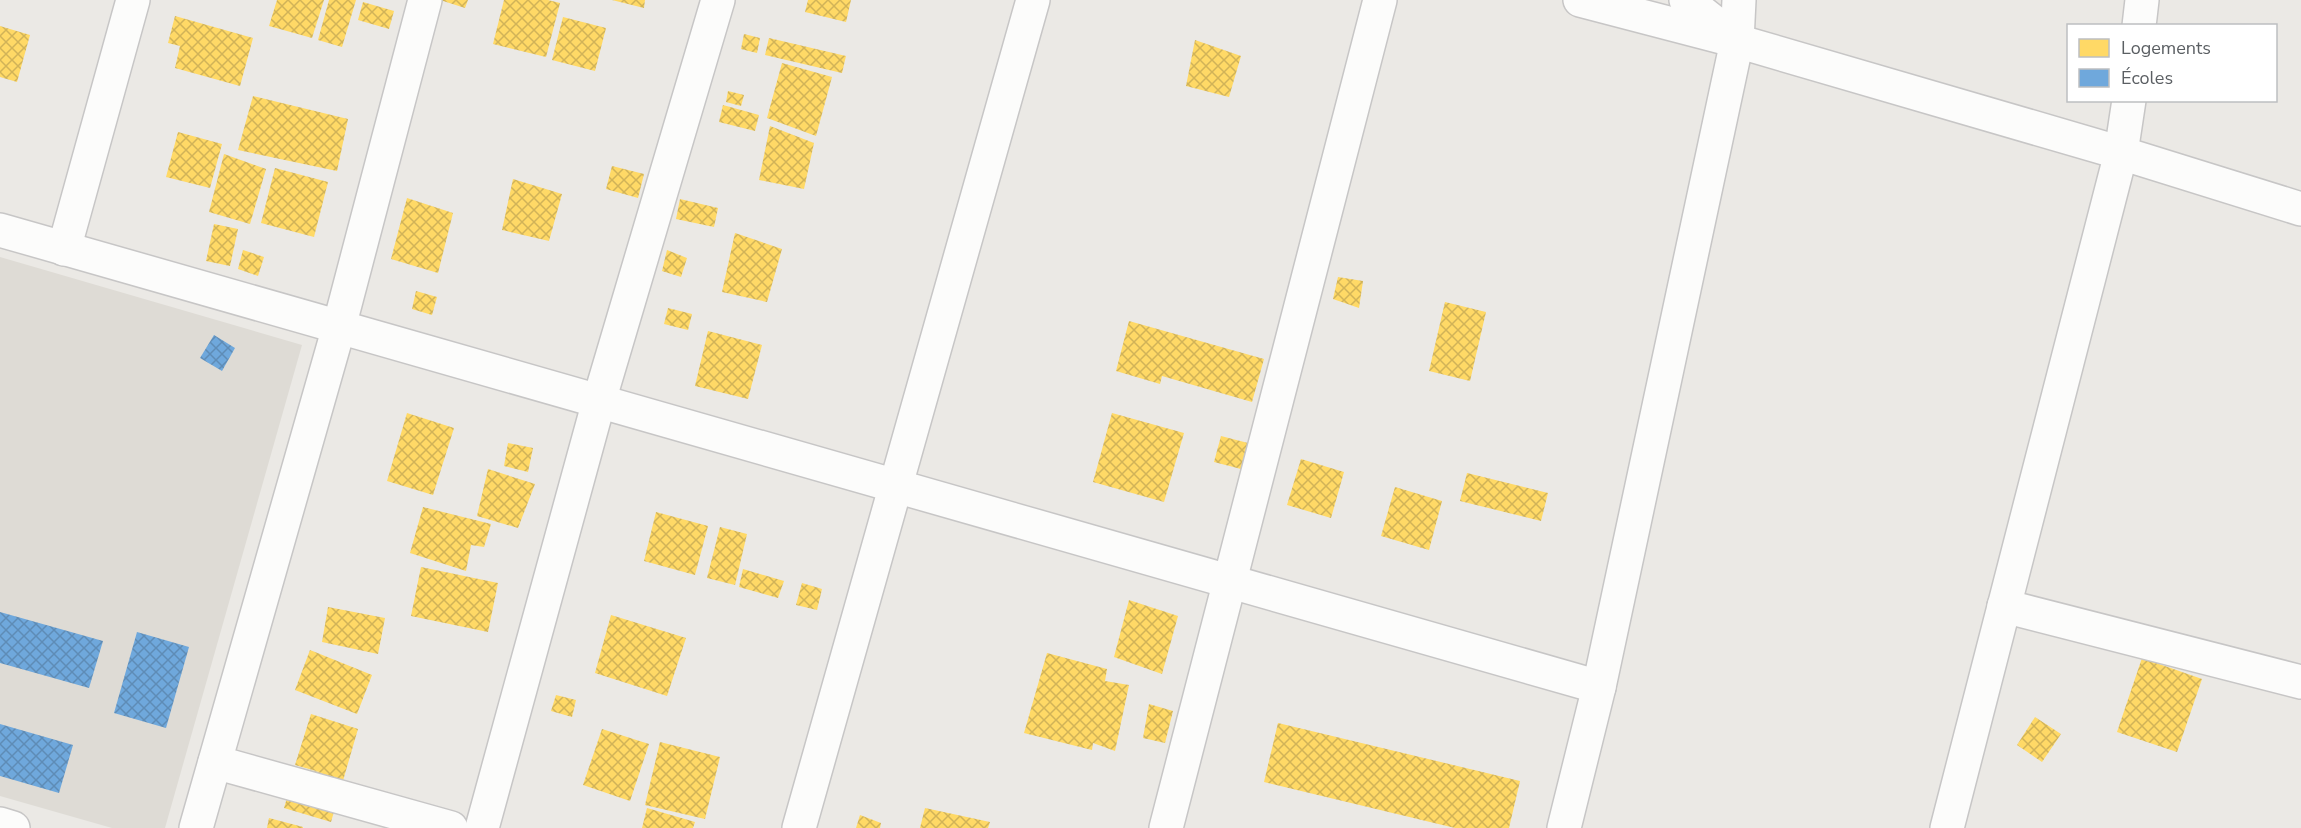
<svg xmlns="http://www.w3.org/2000/svg" width="2301" height="828" viewBox="0 0 2301 828" font-family="'Nunito Sans',sans-serif">
<style>
.education{fill:#dedbd5}
.homes{fill:url(#homes-cross-hatch)}
.schools{fill:url(#schools-cross-hatch)}
.lines{fill:none;stroke-linecap:round;stroke-linejoin:round}
.street-casing{stroke:#c7c6c6;stroke-width:36}
.street{stroke:#fcfcfb;stroke-width:33}
</style>
<defs>
<pattern id="homes-cross-hatch" width="8" height="8" patternUnits="userSpaceOnUse" patternTransform="scale(1.5)"><rect width="8" height="8" fill="#ffd966"/><path d="M0 0l8 8M0 8l8-8" fill="none" stroke="#d1b358"/></pattern>
<pattern id="schools-cross-hatch" width="8" height="8" patternUnits="userSpaceOnUse" patternTransform="scale(1.5)"><rect width="8" height="8" fill="#6fa8dc"/><path d="M0 0l8 8M0 8l8-8" fill="none" stroke="#5e8cb6"/></pattern>
</defs>
<rect width="100%" height="100%" fill="#ebe9e5"/>
<polygon class="education" points="0,257 302,345 165,828 112,828 0,796"/>
<g class="homes">
<polygon points="277,0 324,0 312,38 269,26"/>
<polygon points="329,0 356,0 342,47 318,40"/>
<polygon points="440,0 468,0 465,8"/>
<polygon points="504,0 548,0 560,3 546,57 493,44"/>
<polygon points="612,0 645,0 644,8"/>
<polygon points="808,0 851,0 846,22 805,12"/>
<polygon points="363,2 394,11 389,29 358,20"/>
<polygon points="175,16 253,38 240,86 175,68 180,46 168,43"/>
<polygon points="563,17 606,28 595,71 552,60"/>
<polygon points="0,26 30,35 17,82 0,77"/>
<polygon points="744,34 760,38 757,53 741,49"/>
<polygon points="769,38 846,56 842,73 765,55"/>
<polygon points="1195,40 1241,56 1229,97 1186,86"/>
<polygon points="782,63 832,77 816,136 767,118"/>
<polygon points="728,91 744,95 741,106 726,102"/>
<polygon points="253,96 348,119 337,171 238,150"/>
<polygon points="723,105 759,115 755,131 719,122"/>
<polygon points="770,126 814,143 804,189 759,180"/>
<polygon points="178,132 222,144 210,188 166,177"/>
<polygon points="224,154 266,169 250,224 209,212"/>
<polygon points="612,166 644,174 638,198 606,189"/>
<polygon points="275,168 328,182 314,237 261,223"/>
<polygon points="513,179 562,194 549,241 502,230"/>
<polygon points="407,198 453,213 438,273 391,259"/>
<polygon points="680,199 718,208 714,227 676,219"/>
<polygon points="214,224 238,229 230,266 206,261"/>
<polygon points="735,233 782,249 767,302 722,292"/>
<polygon points="243,250 264,257 258,276 238,269"/>
<polygon points="667,250 687,258 681,277 662,271"/>
<polygon points="1338,277 1363,281 1359,308 1333,299"/>
<polygon points="416,291 437,297 432,315 412,309"/>
<polygon points="1445,302 1486,312 1470,381 1429,371"/>
<polygon points="668,308 692,314 688,330 664,324"/>
<polygon points="1129,321 1264,359 1252,402 1162,376 1160,384 1116,371"/>
<polygon points="708,331 762,345 748,399 695,386"/>
<polygon points="407,413 454,428 433,495 387,481"/>
<polygon points="1112,413 1184,433 1164,502 1093,482"/>
<polygon points="1221,436 1248,443 1241,469 1214,462"/>
<polygon points="508,443 533,448 528,472 504,466"/>
<polygon points="1301,459 1344,472 1331,518 1287,505"/>
<polygon points="488,469 535,484 518,528 477,516"/>
<polygon points="1467,473 1548,493 1541,521 1460,501"/>
<polygon points="1395,487 1442,501 1429,550 1381,536"/>
<polygon points="423,507 491,524 484,547 471,545 466,571 410,553"/>
<polygon points="656,512 708,526 695,575 644,561"/>
<polygon points="720,527 747,534 735,585 707,578"/>
<polygon points="421,567 498,583 488,632 411,616"/>
<polygon points="743,569 784,581 778,598 739,587"/>
<polygon points="802,583 822,589 817,610 796,605"/>
<polygon points="1129,600 1178,616 1162,674 1114,657"/>
<polygon points="328,607 385,618 378,654 322,642"/>
<polygon points="611,615 686,638 667,696 595,673"/>
<polygon points="310,650 372,675 357,714 295,690"/>
<polygon points="1047,653 1107,669 1105,681 1129,685 1115,751 1093,743 1092,750 1024,733"/>
<polygon points="2142,658 2202,679 2177,752 2117,732"/>
<polygon points="556,695 576,700 572,717 551,711"/>
<polygon points="1149,704 1173,711 1165,743 1143,738"/>
<polygon points="311,714 358,729 331,822 284,808 296,767 323,773 295,765"/>
<polygon points="2035,717 2061,734 2042,762 2017,745"/>
<polygon points="1278,723 1520,781 1509,828 1455,828 1264,782"/>
<polygon points="602,729 649,744 630,801 583,785"/>
<polygon points="660,742 720,757 705,819 645,805"/>
<polygon points="647,808 695,822 693,828 642,828"/>
<polygon points="925,808 990,822 988,828 920,828"/>
<polygon points="860,815 881,823 880,828 856,828"/>
<polygon points="269,818 303,827 303,828 267,828"/>
</g>
<g class="schools">
<polygon points="214,335 235,348 222,371 200,358"/>
<polygon points="0,612 103,641 89,688 0,663"/>
<polygon points="137,632 189,647 166,728 114,713"/>
<polygon points="0,724 73,745 59,793 0,776"/>
</g>
<g class="lines">
<g class="street-casing">
<g id="street">
<polyline points="1580,0 1737,41 2121,153 2301,209"/>
<polyline points="1686,0 1729,34"/>
<polyline points="2139,26 2142,0"/>
<polyline points="0,230 1599,687"/>
<polyline points="64,249 133,0"/>
<polyline points="2004,606 2301,682"/>
<polyline points="215,762 451,828"/>
<polyline points="0,824 13,828"/>
<polyline points="196,828 339,327 425,0"/>
<polyline points="482,828 599,401 718,0"/>
<polyline points="799,828 1033,0"/>
<polyline points="1166,828 1380,0"/>
<polyline points="1564,828 1599,687 1737,41 1739,0"/>
<polyline points="1947,828 2121,153 2129,100"/>
</g>
</g>
<use href="#street" class="street"/>
</g>
<rect x="2067" y="24" width="210" height="78" fill="#ffffff" stroke="#bdbfc1" stroke-width="1.5"/>
<rect x="2079" y="39" width="30" height="18" fill="#ffd966" stroke="#bdbfc1" stroke-width="1.5"/>
<text x="2121" y="54" font-size="18" fill="#5b5f63">Logements</text>
<rect x="2079" y="69" width="30" height="18" fill="#6fa8dc" stroke="#bdbfc1" stroke-width="1.5"/>
<text x="2121" y="84" font-size="18" fill="#5b5f63">Écoles</text>
</svg>
